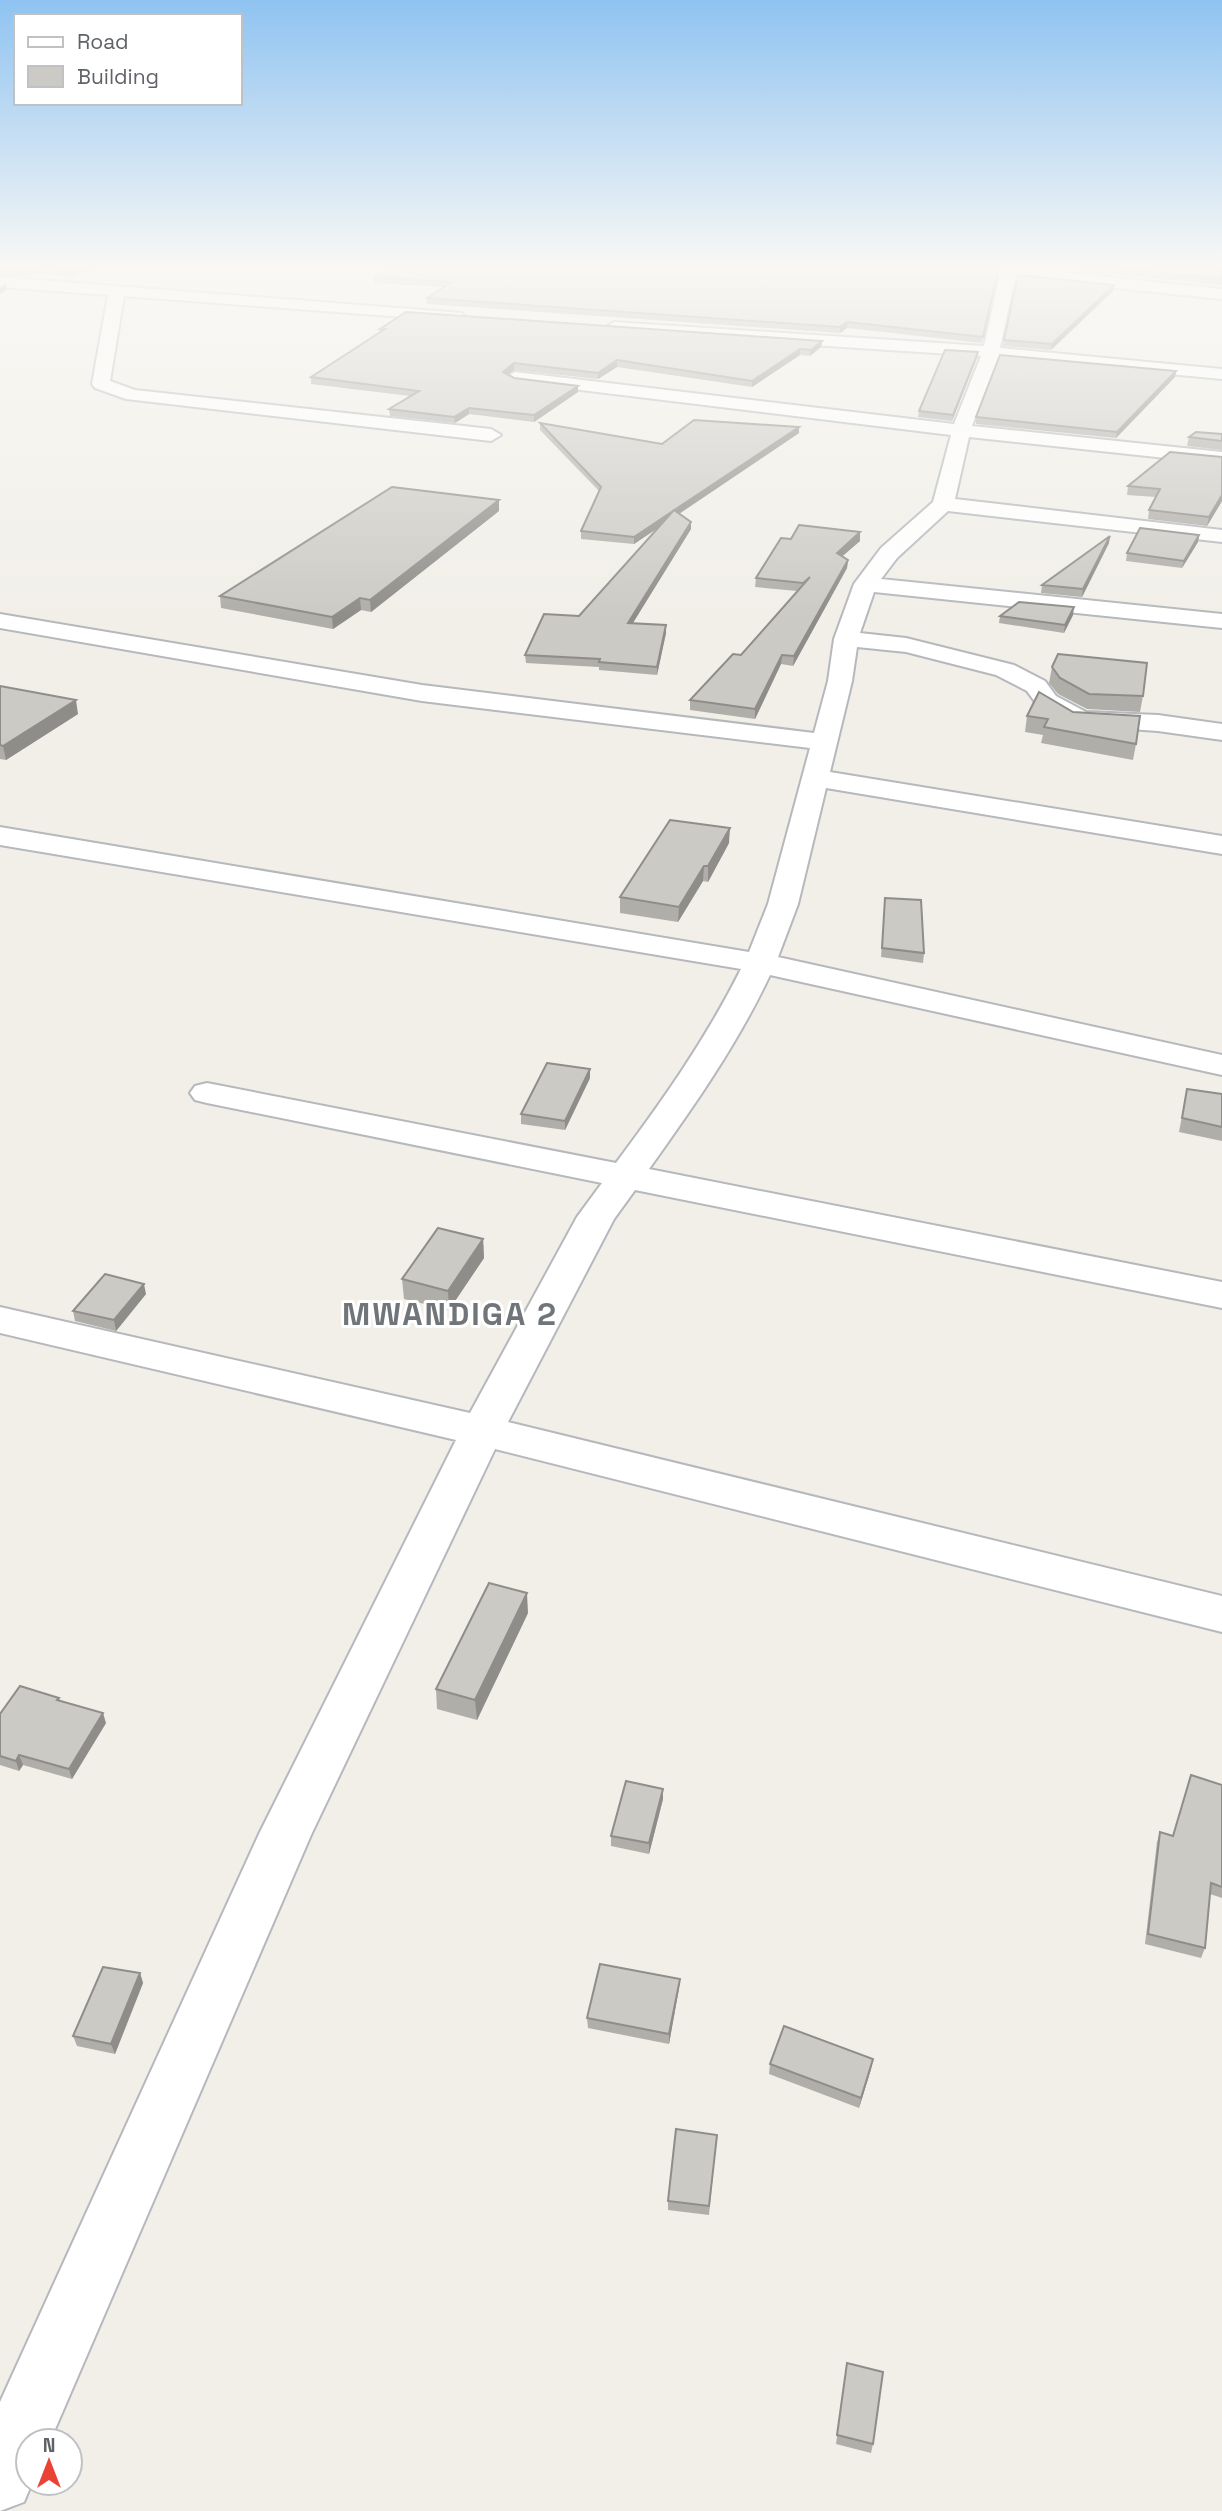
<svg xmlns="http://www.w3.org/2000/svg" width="1222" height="2511" viewBox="0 0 1222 2511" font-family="'Space Grotesk',sans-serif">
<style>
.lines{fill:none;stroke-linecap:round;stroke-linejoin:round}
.minor-casing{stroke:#b5b8bc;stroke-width:4}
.minor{fill:#fff;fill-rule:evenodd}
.wall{fill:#afaea9}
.shaded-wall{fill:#8f8d8a}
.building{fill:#cccac5;stroke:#8f8d8a;stroke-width:2}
.labels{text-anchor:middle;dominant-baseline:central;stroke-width:6;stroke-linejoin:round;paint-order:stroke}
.district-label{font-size:32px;font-weight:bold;letter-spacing:2px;fill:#70757a;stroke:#fff}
</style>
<rect width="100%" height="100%" fill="#f1efe8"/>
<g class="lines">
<g class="minor-casing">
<g id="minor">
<path d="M1002,266L1222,289V299L1015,278L1000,348L1222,369V379L998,358L972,426L1222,452V464L969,437L955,499L1222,530V542L948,511L897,558L881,579L1222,614V628L874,592L860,633L906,638L1014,665L1045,681L1056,696L1086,712L1158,715L1222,724V740L1158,731L1071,725L1038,706L1027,691L996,675L906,652L857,647L852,681L830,772L1222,836V854L826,788L798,904L778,957L1222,1055V1075L770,975C737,1045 694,1106 649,1169L1222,1282V1308L635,1190L614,1219L508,1422L1222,1596V1632L495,1449L311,1835L50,2441H28V2483H32L24,2502L0,2511V2402L259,1834L456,1440L0,1333V1307L470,1413L577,1217L602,1183L207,1103L195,1100L190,1093L195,1086L207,1083L616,1163C663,1100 706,1039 741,969L0,845V827L749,952L768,904L810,748L422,701L0,628V614L422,685L814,733L828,681L834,639L854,584L881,548L933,502L951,435L515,382L506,377L515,372L954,424L981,356L614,332L606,327L614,322L984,346Z"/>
<polygon points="0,277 462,313 464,316 462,319 456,321 124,296 110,381 135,390 491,429 501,435 491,441 126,399 95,388 92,384 108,295 0,287"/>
</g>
</g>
<use href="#minor" class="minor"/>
</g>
<g class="wall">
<polygon points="0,266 99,266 92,271 85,271 71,277 36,273 29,276 0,275"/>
<polygon points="999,266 982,343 847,328 840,333 427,304 427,298 444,287 374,283 374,277"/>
<polygon points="1031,266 1222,266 1222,285"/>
<polygon points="1114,285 1113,291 1051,350 1003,346 1004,340"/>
<polygon points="380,329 822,341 821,347 810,356 800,355 752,387 617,367 598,379 514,370 508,374 514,378 578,392 534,422 469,414 455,423 390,416 389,409 410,396 311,384 311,377 380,332"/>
<polygon points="977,358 952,421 918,417 919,411"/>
<polygon points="1176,371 1175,377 1116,438 976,424 976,417"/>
<polygon points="540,423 662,444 799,427 799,433 679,514 691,522 691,529 632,624 666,625 666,633 657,675 599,670 599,667 526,663 525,655 579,616 658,528 634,544 581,539 581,531 599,491 540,430"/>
<polygon points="1222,434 1222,450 1187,446 1189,437"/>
<polygon points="1222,457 1222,501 1207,526 1148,519 1149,510 1156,497 1127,495 1128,486"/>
<polygon points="499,511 371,612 361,610 333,629 221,608 220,596"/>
<polygon points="860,532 860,541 842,556 848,560 847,568 793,666 781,664 755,719 690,710 690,700 741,655 797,591 755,587 756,578 791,539"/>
<polygon points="1199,535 1198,542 1182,568 1126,561 1127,553"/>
<polygon points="1109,543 1082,597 1041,593 1042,585"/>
<polygon points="1073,615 1064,633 999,623 1000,616"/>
<polygon points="1052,667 1143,696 1140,712 1087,709 1058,694 1049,683"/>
<polygon points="0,686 78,714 6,760 0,759"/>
<polygon points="1073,712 1136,744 1133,760 1041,743 1043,735 1025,732 1027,716"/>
<polygon points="729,843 708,882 703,881 678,922 620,913 620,897"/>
<polygon points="885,898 924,953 923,963 881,957"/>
<polygon points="590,1078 565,1130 521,1124 521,1114"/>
<polygon points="1187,1089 1222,1094 1222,1141 1179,1132"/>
<polygon points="483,1239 484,1258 449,1310 404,1299 402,1279"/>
<polygon points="146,1294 116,1331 75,1321 73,1311"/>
<polygon points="528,1613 477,1720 437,1709 436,1689"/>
<polygon points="59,1698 60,1701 106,1723 72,1779 23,1765 19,1771 0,1765 0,1714"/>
<polygon points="1222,1785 1222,1898 1210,1894 1205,1948 1201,1958 1145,1944 1157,1842 1160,1832 1173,1836"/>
<polygon points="663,1789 663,1799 649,1854 611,1846 611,1836"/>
<polygon points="140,1973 143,1983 115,2054 77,2046 73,2036"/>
<polygon points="680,1979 679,1988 669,2044 588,2028 587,2018"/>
<polygon points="873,2059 871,2069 859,2108 769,2074 770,2064"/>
<polygon points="717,2135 709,2215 668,2210 668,2201"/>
<polygon points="847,2363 873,2444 871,2453 836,2444"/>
</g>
<g class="shaded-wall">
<polygon points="80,266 84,266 85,271 71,277 70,271"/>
<polygon points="91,266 99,266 92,271"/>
<polygon points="35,267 36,273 29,276 28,270"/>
<polygon points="6,284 7,290 0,294 0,287"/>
<polygon points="1114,285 1113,291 1051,350 1052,344"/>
<polygon points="847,322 847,328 840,333 840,327"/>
<polygon points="822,341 821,347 810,356 811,350"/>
<polygon points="800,349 800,355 752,387 752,381"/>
<polygon points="978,352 977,358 952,421 953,415"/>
<polygon points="617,360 617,367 598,379 598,373"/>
<polygon points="514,363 514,370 504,378 503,372"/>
<polygon points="1176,371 1175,377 1116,438 1117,432"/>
<polygon points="578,386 578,392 534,422 534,415"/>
<polygon points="469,408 469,414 455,423 454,417"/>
<polygon points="799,427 799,433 634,544 634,537"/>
<polygon points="1222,495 1222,501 1207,526 1209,517"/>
<polygon points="499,500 499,511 371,612 370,600"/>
<polygon points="691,522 691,529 628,631 628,623"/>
<polygon points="860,532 860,541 837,561 837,553"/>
<polygon points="1199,535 1198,542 1182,568 1184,561"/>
<polygon points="1110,536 1109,543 1082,597 1083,589"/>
<polygon points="848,560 847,568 793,666 794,656"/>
<polygon points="360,598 361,610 333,629 332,617"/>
<polygon points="1074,607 1073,615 1064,633 1065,625"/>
<polygon points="666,625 666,633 657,675 657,667"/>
<polygon points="782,655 781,664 755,719 755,709"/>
<polygon points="76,700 78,714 6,760 3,746"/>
<polygon points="730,828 729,843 708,882 708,866"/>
<polygon points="704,866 703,881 678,922 679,907"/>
<polygon points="590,1069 590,1078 565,1130 565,1121"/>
<polygon points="483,1239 484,1258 449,1310 448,1291"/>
<polygon points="144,1284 146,1294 116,1331 114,1320"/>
<polygon points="527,1593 528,1613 477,1720 475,1700"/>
<polygon points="103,1713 106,1723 72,1779 69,1769"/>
<polygon points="19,1755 23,1765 19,1771 16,1761"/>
<polygon points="663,1789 663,1799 649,1854 649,1843"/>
<polygon points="140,1973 143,1983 115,2054 111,2044"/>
<polygon points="680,1979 679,1988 669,2044 669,2034"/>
<polygon points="873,2059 871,2069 859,2108 861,2098"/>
</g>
<g class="building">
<polygon points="0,266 80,266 70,271 35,267 28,270 0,269"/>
<polygon points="388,266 999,266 983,337 847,322 840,327 427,298 452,282 374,277"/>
<polygon points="1090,266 1222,266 1222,279"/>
<polygon points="1018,275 1114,285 1052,344 1004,340"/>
<polygon points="406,312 822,341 811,350 800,349 752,381 617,360 598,373 514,363 503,372 514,378 578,386 534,415 469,408 454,417 389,409 419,391 311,377 385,329 380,329"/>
<polygon points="945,350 978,352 953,415 919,411"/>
<polygon points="1000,355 1176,371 1117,432 976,417"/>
<polygon points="694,420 799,427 634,537 581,531 601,487 540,423 662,444"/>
<polygon points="1196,432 1222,434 1222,441 1189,437"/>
<polygon points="1170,452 1222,457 1222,495 1209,517 1149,510 1160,489 1128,486"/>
<polygon points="392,487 499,500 370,600 360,598 332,617 220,596"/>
<polygon points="674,510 691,522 628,623 666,625 657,667 599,662 600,659 525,655 544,614 579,616"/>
<polygon points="799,525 860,532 837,553 848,560 794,656 782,655 755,709 690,700 733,654 741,655 810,577 803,583 756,578 781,538 791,539"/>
<polygon points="1140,528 1199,535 1184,561 1127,553"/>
<polygon points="1110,536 1083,589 1042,585"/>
<polygon points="1019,602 1074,607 1065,625 1000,616"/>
<polygon points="1058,654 1147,663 1143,696 1089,694 1060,678 1052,667"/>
<polygon points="0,686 76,700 3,746 0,745"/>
<polygon points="1039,692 1073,712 1140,716 1136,744 1044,727 1048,719 1027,716"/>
<polygon points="670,820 730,828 708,866 704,866 679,907 620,897"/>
<polygon points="885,898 921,900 924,953 882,948"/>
<polygon points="547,1063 590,1069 565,1121 521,1114"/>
<polygon points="1187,1089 1222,1094 1222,1127 1182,1118"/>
<polygon points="438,1228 483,1239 448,1291 402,1279"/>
<polygon points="105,1274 144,1284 114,1320 73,1311"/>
<polygon points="489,1583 527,1593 475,1700 436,1689"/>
<polygon points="20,1686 59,1698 57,1700 103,1713 69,1769 19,1755 16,1761 0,1756 0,1714"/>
<polygon points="1191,1775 1222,1785 1222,1887 1211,1883 1205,1948 1148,1934 1160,1832 1173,1836"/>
<polygon points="626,1781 663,1789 649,1843 611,1836"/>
<polygon points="600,1964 680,1979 669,2034 587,2018"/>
<polygon points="103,1967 140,1973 111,2044 73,2036"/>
<polygon points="784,2026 873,2059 861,2098 770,2064"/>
<polygon points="676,2129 717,2135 709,2206 668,2201"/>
<polygon points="847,2363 883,2372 873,2444 837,2435"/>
</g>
<linearGradient id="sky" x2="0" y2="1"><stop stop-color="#8fc3f1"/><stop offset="0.43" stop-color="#f9f8f5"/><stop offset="1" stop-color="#f9f8f5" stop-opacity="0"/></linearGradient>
<rect width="1222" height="618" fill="url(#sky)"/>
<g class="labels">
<g class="district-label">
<text x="450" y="1314">MWANDIGA 2</text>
</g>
</g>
<rect x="14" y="14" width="228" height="91" fill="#ffffff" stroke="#bfc1c3" stroke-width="2"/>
<rect x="28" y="37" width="35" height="10" fill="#ffffff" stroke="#bfc1c3" stroke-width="2"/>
<text x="77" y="49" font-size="21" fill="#5f6368">Road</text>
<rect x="28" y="66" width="35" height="21" fill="#cccac5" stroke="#bfc1c3" stroke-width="2"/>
<text x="77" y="84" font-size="21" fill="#5f6368">Building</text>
<g transform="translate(49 2462)"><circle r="33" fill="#ffffff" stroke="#bfc1c3" stroke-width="2"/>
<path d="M0-5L12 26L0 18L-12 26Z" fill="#ea4335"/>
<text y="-10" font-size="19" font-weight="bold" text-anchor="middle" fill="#5f6368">N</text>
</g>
</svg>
